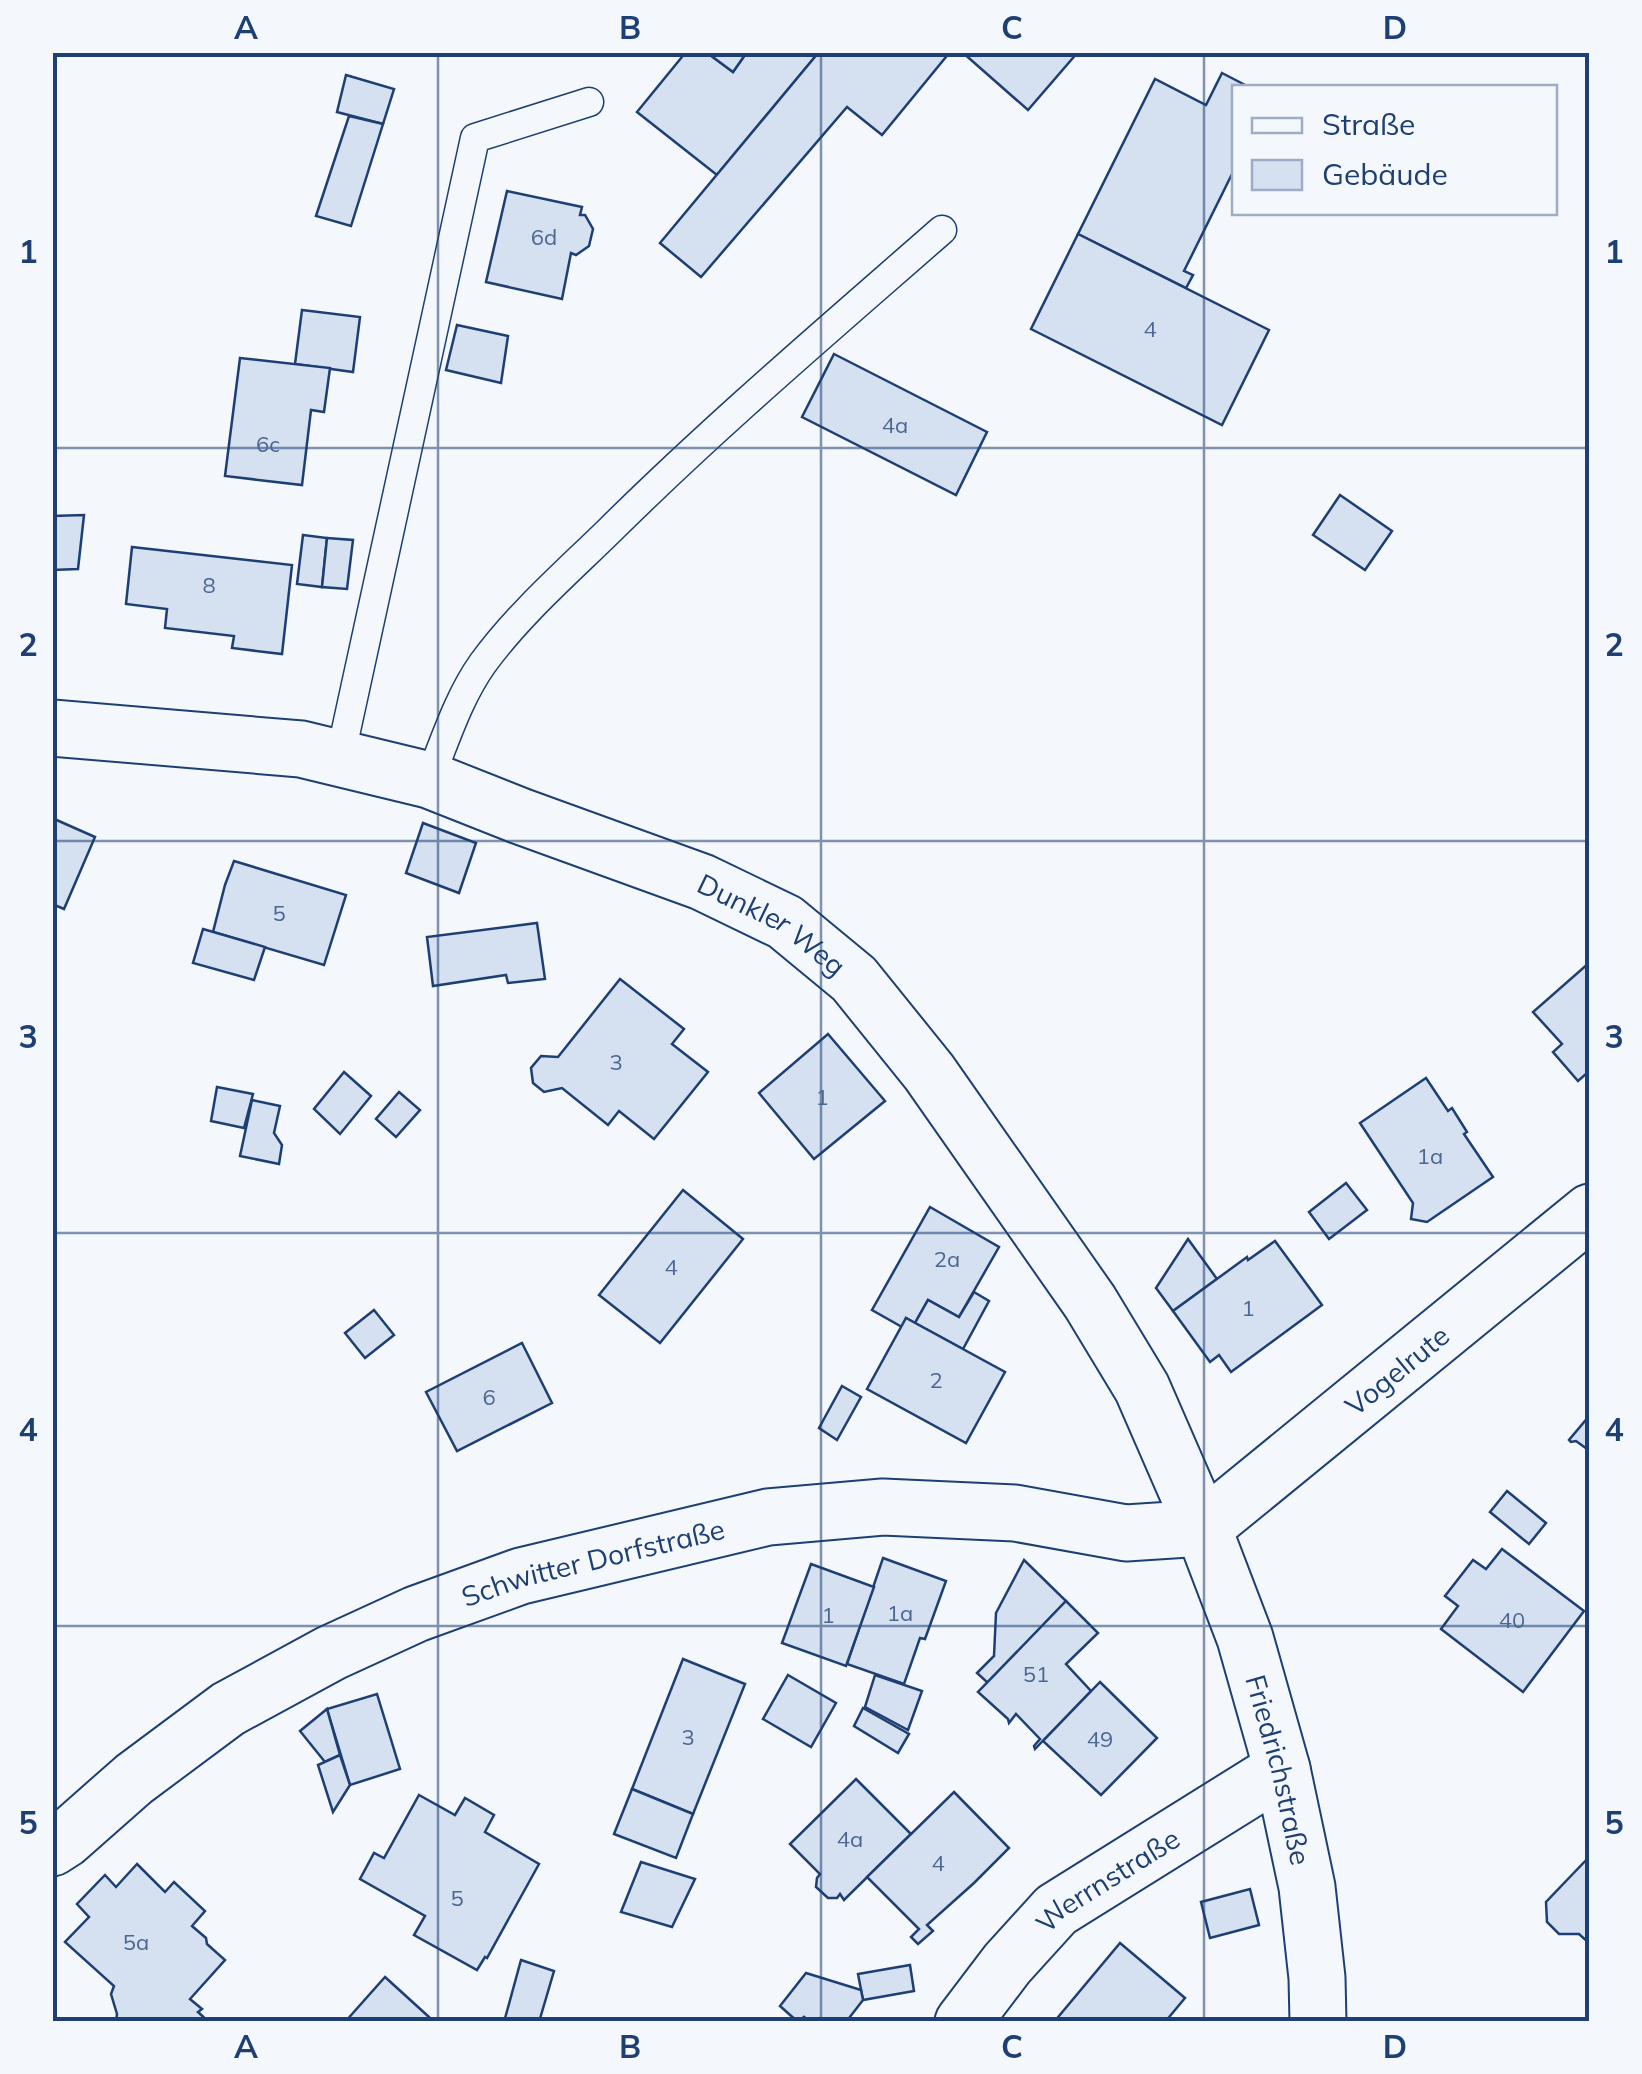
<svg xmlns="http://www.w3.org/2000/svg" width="1642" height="2074" viewBox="0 0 1642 2074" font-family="Mulish,sans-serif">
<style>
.building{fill:#d5e0f0;stroke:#1d3f73;stroke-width:2.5}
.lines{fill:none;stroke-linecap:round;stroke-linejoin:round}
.lane-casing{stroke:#1d3f73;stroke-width:31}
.street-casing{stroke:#1d3f73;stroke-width:59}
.lane{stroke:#f4f7fb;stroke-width:28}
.street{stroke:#f4f7fb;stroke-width:55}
.grid{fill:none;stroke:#1d3f73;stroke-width:2.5;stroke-opacity:0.55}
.labels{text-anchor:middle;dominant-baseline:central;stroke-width:8;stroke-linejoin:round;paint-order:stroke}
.number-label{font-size:22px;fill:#4b6792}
.street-label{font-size:28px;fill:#1d3f73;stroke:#f4f7fb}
.neatline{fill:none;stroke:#1d3f73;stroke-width:4}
.grid-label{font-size:32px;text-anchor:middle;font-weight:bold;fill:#1d3f73}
</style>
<rect width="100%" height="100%" fill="#f4f7fb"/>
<g class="building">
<polygon points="686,52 706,52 733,72 747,52 819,52 717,175 637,112"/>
<polygon points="706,52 747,52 733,72"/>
<polygon points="819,52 950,52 882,135 847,107 701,277 660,243"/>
<polygon points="962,52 1078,52 1028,110"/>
<polygon points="1222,73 1251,88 1234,88 1234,170 1184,271 1193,275 1186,288 1078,234 1155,79 1206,105"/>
<polygon points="346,75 394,89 383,124 337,112"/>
<polygon points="349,116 383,124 351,226 316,216"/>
<polygon points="507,191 582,207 580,215 585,215 593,229 589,246 576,255 571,253 562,299 486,282"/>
<polygon points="1078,234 1269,330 1222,425 1031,329"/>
<polygon points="302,310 360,317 353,372 295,364"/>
<polygon points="457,325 508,336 501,383 446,370"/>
<polygon points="834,354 987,432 956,495 802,417"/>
<polygon points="240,358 330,368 324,412 311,410 302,485 225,476"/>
<polygon points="1340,495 1392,531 1365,570 1313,535"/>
<polygon points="84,515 78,569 52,570 52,516"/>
<polygon points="303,535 327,538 322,587 297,584"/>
<polygon points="327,538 353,540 347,589 322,587"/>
<polygon points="132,547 292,565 282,654 232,648 234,636 165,628 167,609 126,604"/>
<polygon points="52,818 95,837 64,909 52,904"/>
<polygon points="423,823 476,843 459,893 406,873"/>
<polygon points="234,861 346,895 324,965 213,932 225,885"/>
<polygon points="537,923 545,979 508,983 506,975 433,986 427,937"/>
<polygon points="203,929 265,947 254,980 193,963"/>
<polygon points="1590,962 1590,1075 1587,1073 1578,1081 1553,1052 1562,1044 1533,1012"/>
<polygon points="620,979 684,1029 672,1044 708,1072 654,1139 619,1111 608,1125 562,1088 544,1092 533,1083 531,1068 541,1056 558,1057"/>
<polygon points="828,1034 885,1101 814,1159 759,1093"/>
<polygon points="344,1072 371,1096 340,1134 314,1109"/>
<polygon points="1426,1078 1448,1111 1452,1108 1467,1132 1464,1134 1493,1177 1427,1222 1411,1219 1413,1203 1360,1123"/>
<polygon points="217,1087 253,1094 244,1128 211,1121"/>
<polygon points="399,1092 420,1110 396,1137 376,1119"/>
<polygon points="252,1100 280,1106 274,1133 282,1145 279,1164 240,1156"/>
<polygon points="1346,1183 1367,1210 1329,1239 1309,1212"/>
<polygon points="683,1190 743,1239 660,1343 599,1295"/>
<polygon points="930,1207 999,1247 959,1317 928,1300 915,1323 906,1318 902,1327 872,1310"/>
<polygon points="1188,1239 1217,1279 1173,1311 1156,1288"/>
<polygon points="1275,1241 1322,1305 1231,1372 1219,1355 1210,1362 1173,1311 1247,1257 1248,1260"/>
<polygon points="974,1292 989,1301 963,1349 915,1323 928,1300 959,1317"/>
<polygon points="374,1310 394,1335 365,1358 345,1333"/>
<polygon points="906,1318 1005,1372 966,1443 867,1389"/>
<polygon points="522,1343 552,1403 457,1451 426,1392"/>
<polygon points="842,1386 861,1397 837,1440 819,1428"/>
<polygon points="1590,1415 1590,1451 1576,1441 1571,1442 1569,1440"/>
<polygon points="1507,1491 1546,1523 1529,1544 1490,1512"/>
<polygon points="1502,1549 1584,1611 1523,1692 1441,1629 1458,1606 1445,1596 1473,1560 1486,1569"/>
<polygon points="883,1558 946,1581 925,1639 920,1638 904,1684 847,1664"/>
<polygon points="1024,1560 1066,1601 988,1683 977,1673 994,1656 996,1613"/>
<polygon points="811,1564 874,1587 846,1666 782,1643"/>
<polygon points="1066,1601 1098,1633 1066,1664 1091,1691 1035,1749 1034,1746 1040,1739 1016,1714 1009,1723 1008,1719 978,1692"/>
<polygon points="683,1659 745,1684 693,1814 632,1789"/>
<polygon points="788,1675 836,1703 811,1747 763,1719"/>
<polygon points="875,1675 922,1691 908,1730 865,1707"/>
<polygon points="1100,1682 1157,1738 1101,1795 1043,1741"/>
<polygon points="377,1694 400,1769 350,1785 327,1709"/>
<polygon points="863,1708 909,1734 898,1753 854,1726"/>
<polygon points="327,1709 340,1755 325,1762 300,1731"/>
<polygon points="340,1755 350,1785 333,1812 318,1765"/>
<polygon points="856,1779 911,1834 844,1900 840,1894 837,1898 828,1898 816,1887 817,1878 820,1874 790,1844"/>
<polygon points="632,1789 693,1814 676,1858 614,1834"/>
<polygon points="954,1792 1009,1848 974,1883 927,1925 933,1931 918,1944 911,1937 919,1929 867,1877"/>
<polygon points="419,1795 455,1815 465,1798 494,1815 485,1832 539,1864 487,1958 485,1957 477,1970 414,1935 425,1916 360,1879 374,1853 384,1858"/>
<polygon points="1590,1856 1590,1944 1579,1934 1559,1934 1547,1922 1546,1902"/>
<polygon points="641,1862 695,1879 672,1927 621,1912"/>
<polygon points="137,1864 165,1892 174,1882 205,1911 192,1926 206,1938 207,1944 225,1960 190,1999 202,2009 198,2012 209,2022 116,2022 117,2014 111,1994 114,1986 65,1942 89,1917 77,1904 105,1875 116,1887"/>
<polygon points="1250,1889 1259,1925 1210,1938 1201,1902"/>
<polygon points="1120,1943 1185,1998 1165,2022 1054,2022"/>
<polygon points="521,1960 554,1971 539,2022 504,2022"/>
<polygon points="910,1965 914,1991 863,2000 858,1974"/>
<polygon points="806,1973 861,1990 863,2000 846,2022 810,2022 804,2017 798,2022 780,2006"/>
<polygon points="385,1977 429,2017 425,2022 345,2022"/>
</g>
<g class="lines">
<g class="lane-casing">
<g id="lane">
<polyline points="340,758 475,138 589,102"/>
<path d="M429,780C445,741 458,698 483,663C519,614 566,573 609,531C715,426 829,329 942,230"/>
</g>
</g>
<g class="street-casing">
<g id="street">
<path id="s1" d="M52,728L301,749L429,780L520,816L702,882L785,922L854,979L929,1072L1090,1302L1142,1388L1203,1528L1245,1638L1282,1769L1307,1887L1317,1978L1318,2022"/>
<path id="s2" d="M1203,1528L1590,1212"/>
<path id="s3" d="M52,1848L66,1839L134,1779L228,1709L331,1653L416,1614L521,1576L768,1517L883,1507L1015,1513L1126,1533L1203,1528"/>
<path id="s4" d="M963,2022L1007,1964L1056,1910L1282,1769"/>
</g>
</g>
<use href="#lane" class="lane"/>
<use href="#street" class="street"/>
</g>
<path class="grid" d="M438,52V2022M821,52V2022M1204,52V2022M52,448H1590M52,841H1590M52,1233H1590M52,1626H1590"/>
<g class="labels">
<g class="number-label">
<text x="544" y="237">6d</text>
<text x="1150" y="329">4</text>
<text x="895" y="425">4a</text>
<text x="268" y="444">6c</text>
<text x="209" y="585">8</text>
<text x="279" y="913">5</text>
<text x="616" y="1062">3</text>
<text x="822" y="1097">1</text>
<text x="1430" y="1156">1a</text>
<text x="947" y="1259">2a</text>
<text x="671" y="1267">4</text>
<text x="1248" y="1308">1</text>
<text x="936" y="1380">2</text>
<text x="489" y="1397">6</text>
<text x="900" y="1613">1a</text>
<text x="828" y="1615">1</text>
<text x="1512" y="1620">40</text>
<text x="1036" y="1674">51</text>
<text x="688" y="1737">3</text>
<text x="1100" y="1739">49</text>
<text x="850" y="1839">4a</text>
<text x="938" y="1863">4</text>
<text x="457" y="1898">5</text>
<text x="136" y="1942">5a</text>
</g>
<g class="street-label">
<text stroke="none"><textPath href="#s1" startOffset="755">Dunkler Weg</textPath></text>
<text stroke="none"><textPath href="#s2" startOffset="250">Vogelrute</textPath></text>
<text stroke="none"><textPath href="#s3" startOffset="620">Schwitter Dorfstraße</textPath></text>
<text stroke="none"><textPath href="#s1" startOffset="1762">Friedrichstraße</textPath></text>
<text stroke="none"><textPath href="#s4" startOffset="205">Werrnstraße</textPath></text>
</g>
</g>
<rect width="1642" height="2074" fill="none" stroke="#f4f7fb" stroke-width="110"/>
<rect x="1232" y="85" width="325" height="130" fill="#f4f7fb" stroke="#9eadc5" stroke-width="2.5"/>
<rect x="1252" y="118" width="50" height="15" fill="#f4f7fb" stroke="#9eadc5" stroke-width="2.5"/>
<text x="1322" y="135" font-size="30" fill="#1d3f73">Straße</text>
<rect x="1252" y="160" width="50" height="30" fill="#d5e0f0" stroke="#9eadc5" stroke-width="2.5"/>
<text x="1322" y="185" font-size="30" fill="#1d3f73">Gebäude</text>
<rect x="55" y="55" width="1532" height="1964" class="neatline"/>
<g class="grid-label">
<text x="246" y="39">A</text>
<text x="630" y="39">B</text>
<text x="1012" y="39">C</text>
<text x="1395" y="39">D</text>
<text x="28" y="263">1</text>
<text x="1614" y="263">1</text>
<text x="28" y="656">2</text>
<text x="1614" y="656">2</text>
<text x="28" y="1048">3</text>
<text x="1614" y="1048">3</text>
<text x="28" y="1441">4</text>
<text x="1614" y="1441">4</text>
<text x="28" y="1834">5</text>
<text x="1614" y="1834">5</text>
<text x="246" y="2058">A</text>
<text x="630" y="2058">B</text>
<text x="1012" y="2058">C</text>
<text x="1395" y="2058">D</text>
</g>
</svg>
